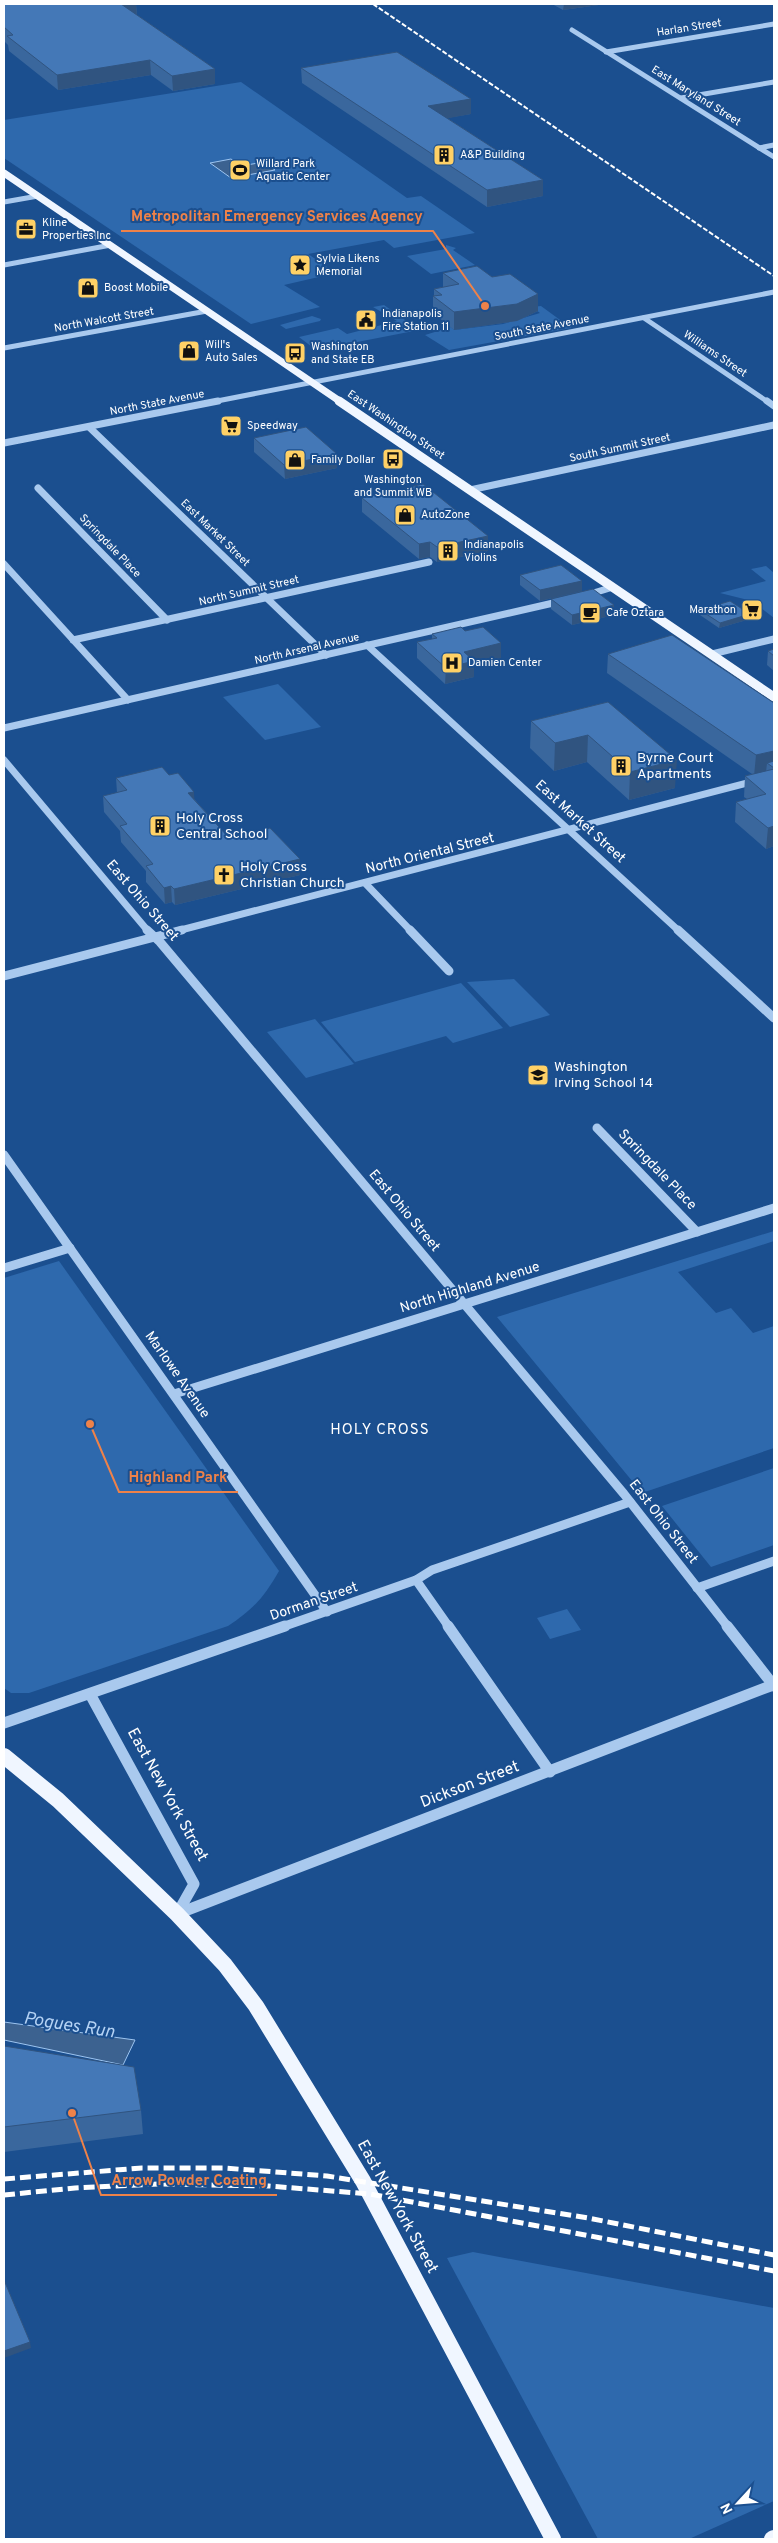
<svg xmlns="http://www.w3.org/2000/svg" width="778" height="2543" viewBox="0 0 778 2543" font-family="Overpass,sans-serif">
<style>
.green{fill:#2e69ad}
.water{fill:#3c6290;stroke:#9cc4f0}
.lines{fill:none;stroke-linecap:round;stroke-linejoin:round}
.minor-far3{stroke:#a9c9ee;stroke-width:5}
.minor-far2{stroke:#a9c9ee;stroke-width:7}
.minor-far1{stroke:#a9c9ee;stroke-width:9}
.minor{stroke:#a9c9ee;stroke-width:11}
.major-far2{stroke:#f0f6ff;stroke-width:7}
.major-far1{stroke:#f0f6ff;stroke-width:9}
.major{stroke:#f0f6ff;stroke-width:16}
.rail-far1{stroke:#fff;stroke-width:2;stroke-dasharray:5 2;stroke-linecap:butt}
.rail{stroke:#fff;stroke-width:5;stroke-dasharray:11 5;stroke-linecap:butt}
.wall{fill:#3a679d}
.shaded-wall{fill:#305480}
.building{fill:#4478b7;stroke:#305480}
.labels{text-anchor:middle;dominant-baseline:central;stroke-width:4;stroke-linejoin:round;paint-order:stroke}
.far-street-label{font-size:11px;fill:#fff;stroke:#1b4f8f}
.far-poi-label{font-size:11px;fill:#fff;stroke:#1b4f8f;text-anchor:start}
.poi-label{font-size:14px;fill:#fff;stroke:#1b4f8f;text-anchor:start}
.street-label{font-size:14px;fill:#fff;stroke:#1b4f8f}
.neighbourhood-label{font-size:15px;letter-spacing:1px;fill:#fff;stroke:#1b4f8f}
.near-street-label{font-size:16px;fill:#fff;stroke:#1b4f8f}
.near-water-label{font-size:18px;font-style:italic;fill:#b5d3f5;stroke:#1b4f8f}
.leader{fill:none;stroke:#ee8249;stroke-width:2}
.callout-dot{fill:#ee8249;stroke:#1b4f8f;stroke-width:2}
.callout-label{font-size:15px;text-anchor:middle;font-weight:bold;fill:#ee8249;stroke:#1b4f8f;stroke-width:4;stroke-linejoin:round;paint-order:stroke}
</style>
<rect width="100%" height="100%" fill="#1b4f8f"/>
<g class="green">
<polygon points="241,82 407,198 421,196 475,233 394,248 384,240 308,254 336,273 284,285 320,307 251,324 4,158 4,120"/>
<polygon points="446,245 456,248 453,250 475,265 431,274 407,256 446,249"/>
<polygon points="384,305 419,330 316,350 299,337 338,328 347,334 397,321 373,307"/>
<polygon points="541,306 567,325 572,324 571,328 449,350 425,335 451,327 454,330 503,324 540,313 532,307"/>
<polygon points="312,316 321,319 320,321 286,329 280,325"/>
<polygon points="766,566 774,573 774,618 752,601 720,593 766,581 751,569"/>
<polygon points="278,684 321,727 265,740 223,697"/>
<polygon points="514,979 550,1015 510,1027 467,982"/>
<polygon points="461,983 503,1028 453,1043 446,1036 355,1062 321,1022"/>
<polygon points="315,1019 354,1064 306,1078 267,1032"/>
<polygon points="774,1231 774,1241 678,1272 716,1313 731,1308 753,1333 774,1326 774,1448 642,1493 497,1317"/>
<path d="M59,1261L279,1571C264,1597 254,1609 228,1626L29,1693H11L4,1688V1278Z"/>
<polygon points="774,1468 774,1545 711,1567 662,1506"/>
<polygon points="567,1609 581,1630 550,1639 537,1618"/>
<polygon points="473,2252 774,2308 774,2501 689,2539 598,2539 447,2258"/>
</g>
<g class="water">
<polygon points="231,159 241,166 264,162 275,170 231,178 210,163"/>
<polygon points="4,2022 135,2040 123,2065 4,2040"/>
</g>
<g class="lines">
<g class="minor-far3">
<polyline points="572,30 774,157"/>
<polyline points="606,52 774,24"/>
<polyline points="681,98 774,82"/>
<polyline points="759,148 774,145"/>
<polyline points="4,202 38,196"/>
<polyline points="4,265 111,245"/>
<polyline points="644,318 768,402"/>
<polyline points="4,348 207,311"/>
<polyline points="212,402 774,292"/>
</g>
<g class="minor-far2">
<polyline points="767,401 774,406"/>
<polyline points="89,427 326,655"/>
<polyline points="4,443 218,401"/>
<polyline points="38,488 167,620"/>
<polyline points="470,490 774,425"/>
<polyline points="4,564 128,700"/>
<polyline points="587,595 613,587"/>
<polyline points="73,640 429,562"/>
<polyline points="367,645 679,931"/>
<polyline points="712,654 774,639"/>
<polyline points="4,728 562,601"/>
<polyline points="4,760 148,931"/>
<polyline points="365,883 411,931"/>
<polyline points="177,931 774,776"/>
</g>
<g class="minor-far1">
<polyline points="147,930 160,942 624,1494 728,1627"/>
<polyline points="410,930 449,971"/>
<polyline points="678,930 774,1018"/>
<polyline points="4,976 182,930"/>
<polyline points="597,1128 697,1232"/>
<polyline points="4,1155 327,1612"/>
<polyline points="4,1268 70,1248"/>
<polyline points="174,1394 774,1208"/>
<polyline points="416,1580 449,1627"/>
<polyline points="697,1588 774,1561"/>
<polyline points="282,1627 416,1580 432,1570 630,1502"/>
</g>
<g class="minor">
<polyline points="448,1626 550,1772"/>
<polyline points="727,1626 774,1686"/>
<polyline points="90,1694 194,1884 177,1914"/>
<polyline points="4,1723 285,1626"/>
<polyline points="177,1914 773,1685"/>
</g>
<polyline class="major-far2" points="4,173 341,402"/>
<polyline class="major-far1" points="339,401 774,697"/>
<g class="major">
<polyline points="4,1756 58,1800 177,1914 225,1965 256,2006 363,2181 553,2539"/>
<polyline points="772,2539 774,2538"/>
</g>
<polyline class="rail-far1" points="373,4 774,276"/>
<g class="rail">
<polyline points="4,2179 142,2168 224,2168 327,2176 588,2218 774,2255"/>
<polyline points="4,2195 75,2188 160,2184 269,2186 370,2194 774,2271"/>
</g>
</g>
<g class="wall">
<polygon points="4,4 136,4 137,15 215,69 215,84 173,91 151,75 58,90 9,51 8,45 4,41"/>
<polygon points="552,4 606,4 563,10"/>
<polygon points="301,68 471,114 447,118 543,180 543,196 487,207 302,83"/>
<polygon points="443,273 492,277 538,294 538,311 517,321 454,330 433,313 433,296 434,296 434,289 443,287"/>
<polygon points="254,438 337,454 337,468 285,479 254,452"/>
<polygon points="362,498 488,536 488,551 437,562 430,557 419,559 362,512"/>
<polygon points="520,575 582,591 540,601 520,585"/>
<polygon points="551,599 614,605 614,615 572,625 551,609"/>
<polygon points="700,610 750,619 719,628 700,615"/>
<polygon points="465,631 501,643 501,658 474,664 474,677 445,684 417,658 417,642 432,639 432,634"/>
<polygon points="774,649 774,671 767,665 768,651"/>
<polygon points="608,654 774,703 774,846 766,849 735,822 736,802 747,799 744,797 745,776 752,774 607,673"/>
<polygon points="608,702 675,788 629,800 587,762 554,771 530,748 531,721"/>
<polygon points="169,775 195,800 229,838 300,875 175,905 172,902 165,904 146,882 146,871 121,842 120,831 104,812 103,796 117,793 116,778"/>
<polygon points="4,2046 141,2110 143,2134 4,2152"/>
</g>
<g class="shaded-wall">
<polygon points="121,4 136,4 137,17"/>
<polygon points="564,4 606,4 563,10"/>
<polygon points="150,60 151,75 58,90 57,75"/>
<polygon points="215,69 215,84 173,91 172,76"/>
<polygon points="471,99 471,114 428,122 428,106"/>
<polygon points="543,180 543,196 487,207 487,190"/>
<polygon points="538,294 538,311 517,321 454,330 454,312"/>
<polygon points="337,454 337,468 285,479 284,465"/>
<polygon points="488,536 488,551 437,562 437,547"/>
<polygon points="430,542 430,557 419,559 419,544"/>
<polygon points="582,581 582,591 540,601 540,590"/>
<polygon points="614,605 614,615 572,625 572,615"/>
<polygon points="750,614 750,619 719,628 720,623"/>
<polygon points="501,643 501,658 474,664 474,677 445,684 446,668 464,652"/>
<polygon points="588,735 587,762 554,771 555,743"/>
<polygon points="774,751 773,767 767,763 766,772 754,776 756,755"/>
<polygon points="677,760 675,788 629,800 630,772"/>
<polygon points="194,792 195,808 188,793"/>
<polygon points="774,826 774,846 766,849 768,828"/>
<polygon points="300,859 300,875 175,905 174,889"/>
<polygon points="171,886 172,902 165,904 164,888"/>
<polygon points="30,2342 31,2348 4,2358 4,2351"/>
</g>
<g class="building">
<polygon points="4,4 126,4 121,4 215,69 172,76 150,60 57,75 7,36 13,35 4,27"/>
<polygon points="397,52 471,99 428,106 543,180 487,190 301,68"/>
<polygon points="477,266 492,277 510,274 538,294 517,304 454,312 433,296 442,295 434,289 459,284 443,273"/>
<polygon points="306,427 337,454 284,465 254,438"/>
<polygon points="423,484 488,536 437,547 430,542 419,544 362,498"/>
<polygon points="561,565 582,581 540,590 520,575"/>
<polygon points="593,589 614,605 572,615 551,599"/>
<polygon points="730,601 750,614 720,623 700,610"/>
<polygon points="461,627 465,631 483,627 501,643 464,652 474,661 446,668 417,642 437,638 432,634"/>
<polygon points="672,635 774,703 774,751 756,755 608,654"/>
<polygon points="774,649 774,656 768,651"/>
<polygon points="608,702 677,760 630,772 588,735 555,743 531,721"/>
<polygon points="774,761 774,768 767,763"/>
<polygon points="162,767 169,775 178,773 194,792 188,793 229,838 270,828 300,859 174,889 171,886 164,888 146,866 153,864 120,826 127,824 103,796 127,790 116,778"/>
<polygon points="774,769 774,826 768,828 736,802 766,794 745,776"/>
<polygon points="4,2046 134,2067 141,2110 4,2127"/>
<polygon points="4,2280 30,2342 4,2351"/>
</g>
<defs>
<g id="building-square" transform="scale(1.125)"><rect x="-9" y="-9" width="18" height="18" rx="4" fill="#ffd166" stroke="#1b4f8f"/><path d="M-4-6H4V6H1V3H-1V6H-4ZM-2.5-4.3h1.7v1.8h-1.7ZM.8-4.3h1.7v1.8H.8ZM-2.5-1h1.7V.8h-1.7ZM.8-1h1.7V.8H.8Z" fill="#111"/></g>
<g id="stadium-square" transform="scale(1.125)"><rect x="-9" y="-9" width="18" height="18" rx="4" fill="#ffd166" stroke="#1b4f8f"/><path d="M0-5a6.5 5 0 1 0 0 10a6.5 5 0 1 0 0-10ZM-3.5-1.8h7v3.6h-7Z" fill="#111"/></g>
<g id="office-square" transform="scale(1.125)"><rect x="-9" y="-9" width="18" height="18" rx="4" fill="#ffd166" stroke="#1b4f8f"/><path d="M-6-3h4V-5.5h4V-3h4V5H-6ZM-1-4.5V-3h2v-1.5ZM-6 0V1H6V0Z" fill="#111"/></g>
<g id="sight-square" transform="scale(1.125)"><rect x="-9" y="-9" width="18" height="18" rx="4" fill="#ffd166" stroke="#1b4f8f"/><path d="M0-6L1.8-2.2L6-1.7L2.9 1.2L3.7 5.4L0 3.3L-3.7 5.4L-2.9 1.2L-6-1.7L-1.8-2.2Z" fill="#111"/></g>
<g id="shop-square" transform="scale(1.125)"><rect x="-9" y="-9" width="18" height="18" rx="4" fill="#ffd166" stroke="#1b4f8f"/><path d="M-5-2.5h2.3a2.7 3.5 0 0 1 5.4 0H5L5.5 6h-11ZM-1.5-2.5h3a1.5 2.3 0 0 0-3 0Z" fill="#111"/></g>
<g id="civic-square" transform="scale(1.125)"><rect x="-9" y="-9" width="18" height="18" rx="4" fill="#ffd166" stroke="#1b4f8f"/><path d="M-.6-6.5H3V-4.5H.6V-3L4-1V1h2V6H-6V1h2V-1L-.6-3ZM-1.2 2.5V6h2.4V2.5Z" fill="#111"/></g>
<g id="bus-square" transform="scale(1.125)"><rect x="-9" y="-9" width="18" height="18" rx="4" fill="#ffd166" stroke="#1b4f8f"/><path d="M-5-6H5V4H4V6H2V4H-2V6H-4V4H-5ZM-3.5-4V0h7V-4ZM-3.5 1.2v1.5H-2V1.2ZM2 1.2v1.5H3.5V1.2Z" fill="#111"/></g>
<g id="supermarket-square" transform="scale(1.125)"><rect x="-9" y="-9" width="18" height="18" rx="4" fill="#ffd166" stroke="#1b4f8f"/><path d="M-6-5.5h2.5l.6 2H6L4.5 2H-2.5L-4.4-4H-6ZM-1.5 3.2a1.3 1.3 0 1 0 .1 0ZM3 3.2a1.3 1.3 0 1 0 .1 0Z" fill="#111"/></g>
<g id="cafe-square" transform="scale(1.125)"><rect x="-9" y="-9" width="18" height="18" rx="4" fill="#ffd166" stroke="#1b4f8f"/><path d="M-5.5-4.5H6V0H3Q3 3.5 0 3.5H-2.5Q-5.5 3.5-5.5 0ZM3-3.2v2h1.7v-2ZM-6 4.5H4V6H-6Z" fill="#111"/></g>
<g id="hospital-square" transform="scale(1.125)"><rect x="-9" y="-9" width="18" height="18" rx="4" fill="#ffd166" stroke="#1b4f8f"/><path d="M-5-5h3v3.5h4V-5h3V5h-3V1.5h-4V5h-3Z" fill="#111"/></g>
<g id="church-square" transform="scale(1.125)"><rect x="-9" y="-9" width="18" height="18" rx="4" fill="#ffd166" stroke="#1b4f8f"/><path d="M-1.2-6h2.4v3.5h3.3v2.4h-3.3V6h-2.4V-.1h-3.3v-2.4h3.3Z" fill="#111"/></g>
<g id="school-square" transform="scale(1.125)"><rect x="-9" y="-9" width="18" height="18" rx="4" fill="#ffd166" stroke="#1b4f8f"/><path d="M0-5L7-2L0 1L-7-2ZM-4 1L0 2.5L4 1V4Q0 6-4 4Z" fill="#111"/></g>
</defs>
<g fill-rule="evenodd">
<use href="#building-square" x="444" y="155"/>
<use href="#stadium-square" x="240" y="170"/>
<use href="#office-square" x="26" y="229"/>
<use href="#sight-square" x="300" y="265"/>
<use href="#shop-square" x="88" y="288"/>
<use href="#civic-square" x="366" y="320"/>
<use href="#shop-square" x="189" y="351"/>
<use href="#bus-square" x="295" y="353"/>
<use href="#supermarket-square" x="231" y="426"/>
<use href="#bus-square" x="393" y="459"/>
<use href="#shop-square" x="295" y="460"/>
<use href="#shop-square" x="405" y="515"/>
<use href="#building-square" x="448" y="551"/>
<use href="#supermarket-square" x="752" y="610"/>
<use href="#cafe-square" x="590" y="613"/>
<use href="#hospital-square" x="452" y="663"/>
<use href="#building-square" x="621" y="766"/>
<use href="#building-square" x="160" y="826"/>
<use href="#church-square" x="224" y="875"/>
<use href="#school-square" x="538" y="1075"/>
</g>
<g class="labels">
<g class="far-street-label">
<text transform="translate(689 28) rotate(-9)">Harlan Street</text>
<text transform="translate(696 96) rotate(32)">East Maryland Street</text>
<text transform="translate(104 320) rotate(-10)">North Walcott Street</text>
<text transform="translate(542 328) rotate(-11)">South State Avenue</text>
<text transform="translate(715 354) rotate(34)">Williams Street</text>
<text transform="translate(157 403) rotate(-11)">North State Avenue</text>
<text transform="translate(396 425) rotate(34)">East Washington Street</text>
<text transform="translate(620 448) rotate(-12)">South Summit Street</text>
<text transform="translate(215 533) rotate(44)">East Market Street</text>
<text transform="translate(110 546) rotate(46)">Springdale Place</text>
<text transform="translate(249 591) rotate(-13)">North Summit Street</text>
<text transform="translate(307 649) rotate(-13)">North Arsenal Avenue</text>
</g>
<g class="far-poi-label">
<text x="460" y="155">A&amp;P Building</text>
<text x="256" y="164">Willard Park<tspan x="256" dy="13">Aquatic Center</tspan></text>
<text x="42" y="223">Kline<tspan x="42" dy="13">Properties Inc</tspan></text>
<text x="316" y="259">Sylvia Likens<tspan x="316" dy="13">Memorial</tspan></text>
<text x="104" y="288">Boost Mobile</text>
<text x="382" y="314">Indianapolis<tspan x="382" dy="13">Fire Station 11</tspan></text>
<text x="205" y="345">Will's<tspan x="205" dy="13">Auto Sales</tspan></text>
<text x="311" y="347">Washington<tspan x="311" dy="13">and State EB</tspan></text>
<text x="247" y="426">Speedway</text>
<text x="311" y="460">Family Dollar</text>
<text x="393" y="480" text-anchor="middle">Washington<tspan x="393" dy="13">and Summit WB</tspan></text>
<text x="421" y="515">AutoZone</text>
<text x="464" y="545">Indianapolis<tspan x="464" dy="13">Violins</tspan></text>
<text x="736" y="610" text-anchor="end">Marathon</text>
<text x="606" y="613">Cafe Oztara</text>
<text x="468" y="663">Damien Center</text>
</g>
<g class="poi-label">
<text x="637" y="758">Byrne Court<tspan x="637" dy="16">Apartments</tspan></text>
<text x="176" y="818">Holy Cross<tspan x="176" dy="16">Central School</tspan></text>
<text x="240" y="867">Holy Cross<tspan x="240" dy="16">Christian Church</tspan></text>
<text x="554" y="1067">Washington<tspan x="554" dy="16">Irving School 14</tspan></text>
</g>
<g class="street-label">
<text transform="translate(580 822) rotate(42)">East Market Street</text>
<text transform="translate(430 854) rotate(-14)">North Oriental Street</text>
<text transform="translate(142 901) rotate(49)">East Ohio Street</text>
<text transform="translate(657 1170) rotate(46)">Springdale Place</text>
<text transform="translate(404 1211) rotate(50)">East Ohio Street</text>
<text transform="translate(470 1288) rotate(-17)">North Highland Avenue</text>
<text transform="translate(177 1375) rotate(55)">Marlowe Avenue</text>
<text transform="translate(663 1522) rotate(52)">East Ohio Street</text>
<text transform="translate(314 1602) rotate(-19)">Dorman Street</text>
</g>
<g class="neighbourhood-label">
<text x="380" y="1430">HOLY CROSS</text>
</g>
<g class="near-street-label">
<text transform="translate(470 1785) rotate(-21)">Dickson Street</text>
<text transform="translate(167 1795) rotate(61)">East New York Street</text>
<text transform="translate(397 2207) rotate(61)">East New York Street</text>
</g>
<g class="near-water-label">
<text transform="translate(69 2026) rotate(9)">Pogues Run</text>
</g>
</g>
<path class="leader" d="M485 306L433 231H121M90 1424L119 1492H238M72 2113L101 2195H277"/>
<g class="callout-dot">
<circle cx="485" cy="306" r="5"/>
<circle cx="90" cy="1424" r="5"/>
<circle cx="72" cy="2113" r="5"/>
</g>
<g class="callout-label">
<text x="277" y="221">Metropolitan Emergency Services Agency</text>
<text x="178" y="1482">Highland Park</text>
<text x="189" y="2185">Arrow Powder Coating</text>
</g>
<rect width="778" height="2543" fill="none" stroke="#ffffff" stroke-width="10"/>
<g transform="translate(738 2503) rotate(244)" stroke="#1b4f8f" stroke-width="4" paint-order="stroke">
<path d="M0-4L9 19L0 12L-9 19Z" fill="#ffffff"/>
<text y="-8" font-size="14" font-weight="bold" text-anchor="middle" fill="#ffffff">N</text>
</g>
</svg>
